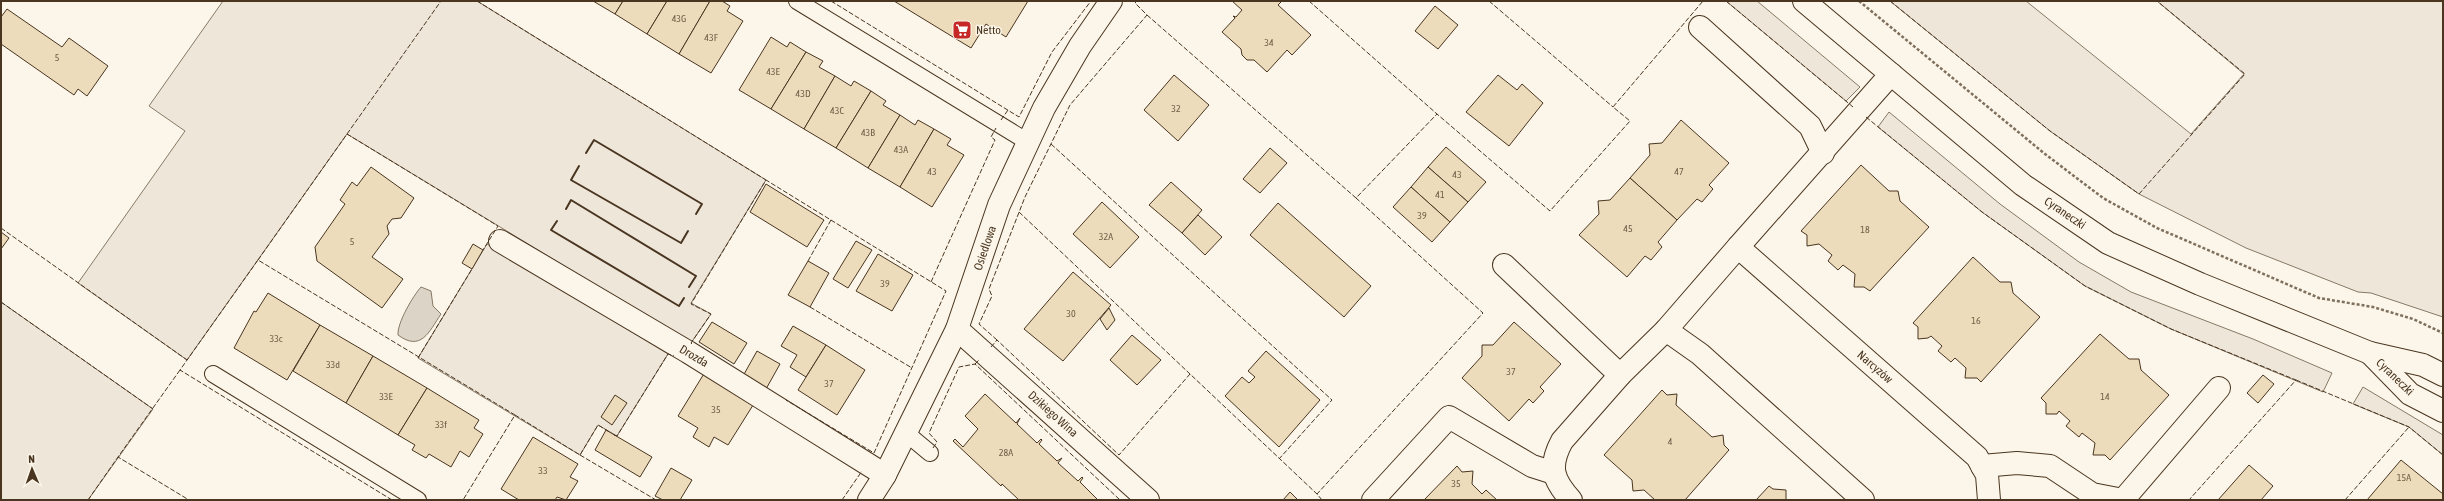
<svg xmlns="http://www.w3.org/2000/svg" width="2444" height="501" viewBox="0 0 2444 501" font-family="'Asap Condensed',sans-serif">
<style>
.green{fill:#ede6d9;stroke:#887966}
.water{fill:#dcd4c6;stroke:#887966}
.building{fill:#ecdcbc;stroke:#4a3520}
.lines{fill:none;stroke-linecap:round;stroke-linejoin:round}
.lane-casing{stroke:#4a3520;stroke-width:18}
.street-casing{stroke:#4a3520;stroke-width:24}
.secondary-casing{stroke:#4a3520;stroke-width:24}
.path{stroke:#7f6f5c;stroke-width:2.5;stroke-dasharray:3 2;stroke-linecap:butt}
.lane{stroke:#fbf6e9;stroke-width:16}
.street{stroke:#fbf6e9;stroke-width:22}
.secondary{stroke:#fbf6e9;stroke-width:22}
.fence{stroke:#4a3520;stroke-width:1;stroke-dasharray:5 2;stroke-linecap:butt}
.wall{stroke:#4a3520;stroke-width:2}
.labels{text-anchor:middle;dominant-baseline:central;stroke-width:3;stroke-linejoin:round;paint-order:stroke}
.number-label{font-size:10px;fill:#725f47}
.poi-label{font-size:12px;fill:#4a3520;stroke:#fbf6e9;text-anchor:start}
.street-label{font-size:12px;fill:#4a3520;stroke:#fbf6e9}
</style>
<rect width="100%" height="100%" fill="#fbf6e9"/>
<g class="green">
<polygon points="223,1 477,1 766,180 691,303 711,314 691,343 347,134 187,360 78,283 185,131 149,106"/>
<polygon points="1726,1 1757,1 1860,87 1846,101"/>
<polygon points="1890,1 2026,1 2191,134 2244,74 2157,1 2443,1 2443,317 2371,293 2358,292 2246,248 2139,194 2050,131"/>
<polygon points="1889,112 2000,204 2079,262 2131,292 2253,339 2332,373 2323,392 2171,329 2085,286 1982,212 1878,127"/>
<polygon points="487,244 668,354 617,436 598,425 580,455 418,358"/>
<polygon points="1,302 153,409 88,500 1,500"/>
<polygon points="2363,387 2443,435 2443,455 2409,427 2353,404"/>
</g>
<path class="water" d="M421,287L431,291L433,306L441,314C429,332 421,352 398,335C397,323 413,296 421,287Z"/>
<g class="building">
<polygon points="593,1 623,1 615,14"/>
<polygon points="623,1 667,1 647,34 615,14"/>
<polygon points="667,1 710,1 679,54 647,34"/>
<polygon points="710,1 722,1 730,6 727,11 743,21 711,73 679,54"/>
<polygon points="894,1 1028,1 1006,37 986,24 971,48"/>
<polygon points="1232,1 1282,1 1278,5 1311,35 1292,55 1287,50 1267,72 1254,60 1247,60 1242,55 1241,49 1222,32 1235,18 1233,16 1236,17 1242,10"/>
<polygon points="1435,6 1458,25 1438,49 1415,31"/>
<polygon points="7,9 62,47 69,38 108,66 87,96 78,89 74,95 1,44 1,17"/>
<polygon points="771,37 787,47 790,42 806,52 771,109 739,90"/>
<polygon points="806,52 823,61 819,67 835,76 804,129 771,109"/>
<polygon points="1174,75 1209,105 1178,141 1144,110"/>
<polygon points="1498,75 1517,90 1522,84 1543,103 1509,146 1466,112"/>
<polygon points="835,76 851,86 854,81 871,91 836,148 804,129"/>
<polygon points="871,91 886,101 883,105 900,115 868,168 836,148"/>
<polygon points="900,115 915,125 918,120 934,129 900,187 868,168"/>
<polygon points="1681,120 1729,163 1709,185 1713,189 1702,202 1697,199 1677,220 1630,178 1650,155 1649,144 1662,143"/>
<polygon points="934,129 951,139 947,145 964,155 932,207 900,187"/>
<polygon points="1446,147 1486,182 1468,202 1428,167"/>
<polygon points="1270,148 1287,163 1260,193 1243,179"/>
<polygon points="1861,165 1889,191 1898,191 1900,201 1929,227 1870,291 1864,287 1854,287 1855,274 1843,265 1838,270 1828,261 1832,255 1819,244 1807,246 1807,235 1801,231"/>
<polygon points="371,167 414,198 401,218 392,219 387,226 389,234 372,257 403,279 382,308 317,261 315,247 345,204 340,200 352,182 357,186"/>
<polygon points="1428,167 1468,202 1450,222 1411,187"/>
<polygon points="1630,178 1677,220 1658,242 1662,247 1651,260 1645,256 1627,277 1579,235 1599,214 1598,201 1610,200"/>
<polygon points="1171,182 1202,210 1182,233 1149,205"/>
<polygon points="766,184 824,220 807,247 750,212"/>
<polygon points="1411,187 1450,222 1432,242 1393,207"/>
<polygon points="1102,202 1139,237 1110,268 1073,234"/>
<polygon points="1278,203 1371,286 1344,317 1250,235"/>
<polygon points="1198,215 1222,237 1205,255 1182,233"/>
<polygon points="1,232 9,238 1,249"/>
<polygon points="856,241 872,250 848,288 833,279"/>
<polygon points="473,244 483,250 472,269 462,263"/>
<polygon points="878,254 913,275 892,311 856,291"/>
<polygon points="1973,257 2000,282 2011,282 2013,293 2040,317 1981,382 1977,378 1965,378 1966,368 1955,358 1951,362 1938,351 1942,346 1931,336 1928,338 1918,339 1918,327 1913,323"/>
<polygon points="808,261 829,273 810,307 788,295"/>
<polygon points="1073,272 1111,305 1063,361 1024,329"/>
<polygon points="268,293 320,325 287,380 234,348 254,311 256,312"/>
<polygon points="1109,308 1115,320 1107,330 1100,319"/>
<polygon points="712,322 747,343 734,364 699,342"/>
<polygon points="1514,322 1561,364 1540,387 1544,391 1533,403 1529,399 1509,421 1462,378 1482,356 1482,345 1493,345"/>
<polygon points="320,325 373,356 346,403 293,371"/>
<polygon points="793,326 826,345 806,377 790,367 797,355 781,346"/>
<polygon points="2100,334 2129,359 2139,359 2141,370 2169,395 2110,460 2105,455 2093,455 2095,443 2082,433 2079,437 2066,426 2070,421 2059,411 2057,414 2046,414 2046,403 2041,398"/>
<polygon points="1132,335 1161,360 1137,385 1110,360"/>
<polygon points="826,345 865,370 837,415 798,390"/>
<polygon points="757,351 780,364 766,389 743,376"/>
<polygon points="1266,351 1320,400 1279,447 1225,396 1242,377 1249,383 1255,377 1248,371"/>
<polygon points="373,356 427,388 398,435 346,403"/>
<polygon points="705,372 755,402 728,445 714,437 709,447 693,437 698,428 678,416"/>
<polygon points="2263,375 2274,384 2258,403 2247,393"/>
<polygon points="427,388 479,420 474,428 483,434 469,457 460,451 451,467 429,454 426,458 412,450 415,445 398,435"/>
<polygon points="1662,390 1667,395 1677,394 1676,405 1712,437 1723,435 1724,445 1729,450 1685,500 1655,500 1644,490 1633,491 1632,480 1604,455"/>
<polygon points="985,394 1016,423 1020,418 1017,424 1037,443 1041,439 1042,440 1039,444 1057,461 1062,458 1058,463 1078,481 1082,477 1083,478 1080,482 1098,500 1019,500 1002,484 1001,486 953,441 955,439 963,447 978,429 965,416"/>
<polygon points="615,395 627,403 612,425 601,417"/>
<polygon points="606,430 652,457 640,477 595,450"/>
<polygon points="533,437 578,464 570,477 578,481 566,500 557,497 555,500 519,500 501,489"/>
<polygon points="2401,460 2443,494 2443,500 2367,500"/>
<polygon points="2249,465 2273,486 2261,500 2218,500"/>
<polygon points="1457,466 1462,472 1473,471 1472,484 1482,494 1486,490 1497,500 1424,500"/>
<polygon points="671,468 692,480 680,500 663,500 655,496"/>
<polygon points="1769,486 1773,489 1786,490 1786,500 1756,500"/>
<polygon points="1290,492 1298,500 1283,500"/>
</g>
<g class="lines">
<g class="lane-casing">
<g id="lane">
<polyline points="797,1 1028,142"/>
<polyline points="213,374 418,500"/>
<polyline points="906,433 930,453"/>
</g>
</g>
<g class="street-casing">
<g id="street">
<polyline points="1700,27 1810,126 1823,153"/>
<polyline points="500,241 688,352 885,475"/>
<polyline points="1738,247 1891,74"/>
<polyline points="1504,265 1620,375"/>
<polyline points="957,329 1148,500"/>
<polyline points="1666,330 1700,354 1863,500"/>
<polyline points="1982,466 2017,463 2050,466 2092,494 2123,500 2219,388"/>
<polyline points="869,500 885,475 957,329 999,205 1044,108 1080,46 1111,1"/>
<polyline points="1373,500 1449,417 1532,466 1554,473"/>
<path d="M1571,500C1553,480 1548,467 1562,441L1620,375L1666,330L1738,247L1977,457L1987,475L1989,500"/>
</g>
</g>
<g class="secondary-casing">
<g id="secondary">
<polyline points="1804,1 2023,185 2108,243 2200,284 2370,353 2423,365 2443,375"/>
<polyline points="2370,353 2410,394 2443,411"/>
</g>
</g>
<polyline class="path" points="1859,1 2045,154 2103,198 2157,228 2319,298 2373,307 2413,319 2443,333"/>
<use href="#lane" class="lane"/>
<use href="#street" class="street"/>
<use href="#secondary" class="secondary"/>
<g class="fence">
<polyline points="477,1 766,180"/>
<polyline points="831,1 1019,117 1052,52 1091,1"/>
<polyline points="1309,1 1437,114"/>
<polyline points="1489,1 1613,107"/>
<polyline points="1726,1 1853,107"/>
<polyline points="1890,1 2050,131 2139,194 2245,74 2157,1"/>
<polyline points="1147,15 1356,198"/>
<polyline points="1866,117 1982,212 2085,286 2171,329 2296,380 2189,500"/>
<polyline points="1001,120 1008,110"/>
<polyline points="347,134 441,1"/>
<polyline points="1051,144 1332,400 1279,459"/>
<polyline points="1019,212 1190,374"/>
<polyline points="1,228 187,360"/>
<polyline points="258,260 347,134 498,226 483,250"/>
<polyline points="808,261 831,220"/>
<polyline points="931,282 995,140 991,137 996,128"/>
<polyline points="1,302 153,409"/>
<polyline points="810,307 912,368"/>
<polyline points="997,340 979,324 992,296 989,289 1025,197 1070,105 1147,15 1135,3 1137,1"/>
<polyline points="692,344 691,343 711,314 691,304 766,180 946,291 874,453 786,400"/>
<polyline points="991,347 997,340 1119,455 1190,374 1317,494"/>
<polyline points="418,358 472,269"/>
<polyline points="975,364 980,359"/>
<polyline points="180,370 118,457 189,500"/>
<polyline points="2296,380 2409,427 2443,455"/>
<polyline points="515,415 580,455 598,425 608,431"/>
<polyline points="614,435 617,436 668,354 674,356"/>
<polyline points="933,448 937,442 929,433 959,367 975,364 1120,500"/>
<polyline points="580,455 656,500"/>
<polyline points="88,500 118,457"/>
<polyline points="392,500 180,370 258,260 515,415 463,500"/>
<polyline points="842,500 862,471"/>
<polyline points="1322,500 1317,494 1483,313 1356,198 1437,114 1550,211 1630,121 1613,107 1703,1"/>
<polyline points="2345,500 2409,427"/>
</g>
<g class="wall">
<polyline points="586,153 594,140 702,204 696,214"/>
<polyline points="579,166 571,180 681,243 688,231"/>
<polyline points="566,209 571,200 696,276 689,287"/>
<polyline points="557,221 551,230 679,306 684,298"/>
</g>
</g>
<defs>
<g id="supermarket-square" transform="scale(1)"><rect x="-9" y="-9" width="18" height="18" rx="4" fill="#c62828" stroke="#fbf6e9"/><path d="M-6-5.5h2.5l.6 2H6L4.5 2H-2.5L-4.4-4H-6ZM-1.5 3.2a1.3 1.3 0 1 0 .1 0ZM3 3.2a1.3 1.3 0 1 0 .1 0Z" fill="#fff"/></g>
</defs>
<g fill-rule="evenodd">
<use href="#supermarket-square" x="962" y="30"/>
</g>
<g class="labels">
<g class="number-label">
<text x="679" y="18">43G</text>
<text x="711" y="37">43F</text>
<text x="1269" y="42">34</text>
<text x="57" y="57">5</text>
<text x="773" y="71">43E</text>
<text x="803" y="93">43D</text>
<text x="1176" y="108">32</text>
<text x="837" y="110">43C</text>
<text x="868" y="132">43B</text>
<text x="901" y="149">43A</text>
<text x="932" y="171">43</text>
<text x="1679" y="171">47</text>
<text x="1457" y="174">43</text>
<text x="1440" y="194">41</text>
<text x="1422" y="215">39</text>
<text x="1628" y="228">45</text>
<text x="1865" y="229">18</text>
<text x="1106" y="236">32A</text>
<text x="352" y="241">5</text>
<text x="885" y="283">39</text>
<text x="1071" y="313">30</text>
<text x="1976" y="320">16</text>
<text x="276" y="338">33c</text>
<text x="333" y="364">33d</text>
<text x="1511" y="371">37</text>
<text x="829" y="383">37</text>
<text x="386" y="396">33E</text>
<text x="2105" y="396">14</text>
<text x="716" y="409">35</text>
<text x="441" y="424">33f</text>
<text x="1670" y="441">4</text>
<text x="1006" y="452">28A</text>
<text x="543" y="470">33</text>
<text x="2404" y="477">15A</text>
<text x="1456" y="483">35</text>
</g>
<g class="poi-label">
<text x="976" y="30">Netto</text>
</g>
<g class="street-label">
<text transform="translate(2065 213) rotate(34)">Cyraneczki</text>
<text transform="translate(985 248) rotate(-71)">Osiedlowa</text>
<text transform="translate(694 356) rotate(31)">Drozda</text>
<text transform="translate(1875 367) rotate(41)">Narcyzów</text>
<text transform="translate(2395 377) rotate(44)">Cyraneczki</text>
<text transform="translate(1053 414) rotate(42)">Dzikiego Wina</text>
</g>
</g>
<rect width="2444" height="501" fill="none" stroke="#4a3520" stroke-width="4"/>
<g transform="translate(32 469) rotate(358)" stroke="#fbf6e9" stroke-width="3" paint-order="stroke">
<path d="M0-3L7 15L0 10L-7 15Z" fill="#4a3520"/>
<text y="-6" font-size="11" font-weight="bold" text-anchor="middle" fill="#4a3520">N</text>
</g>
</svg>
